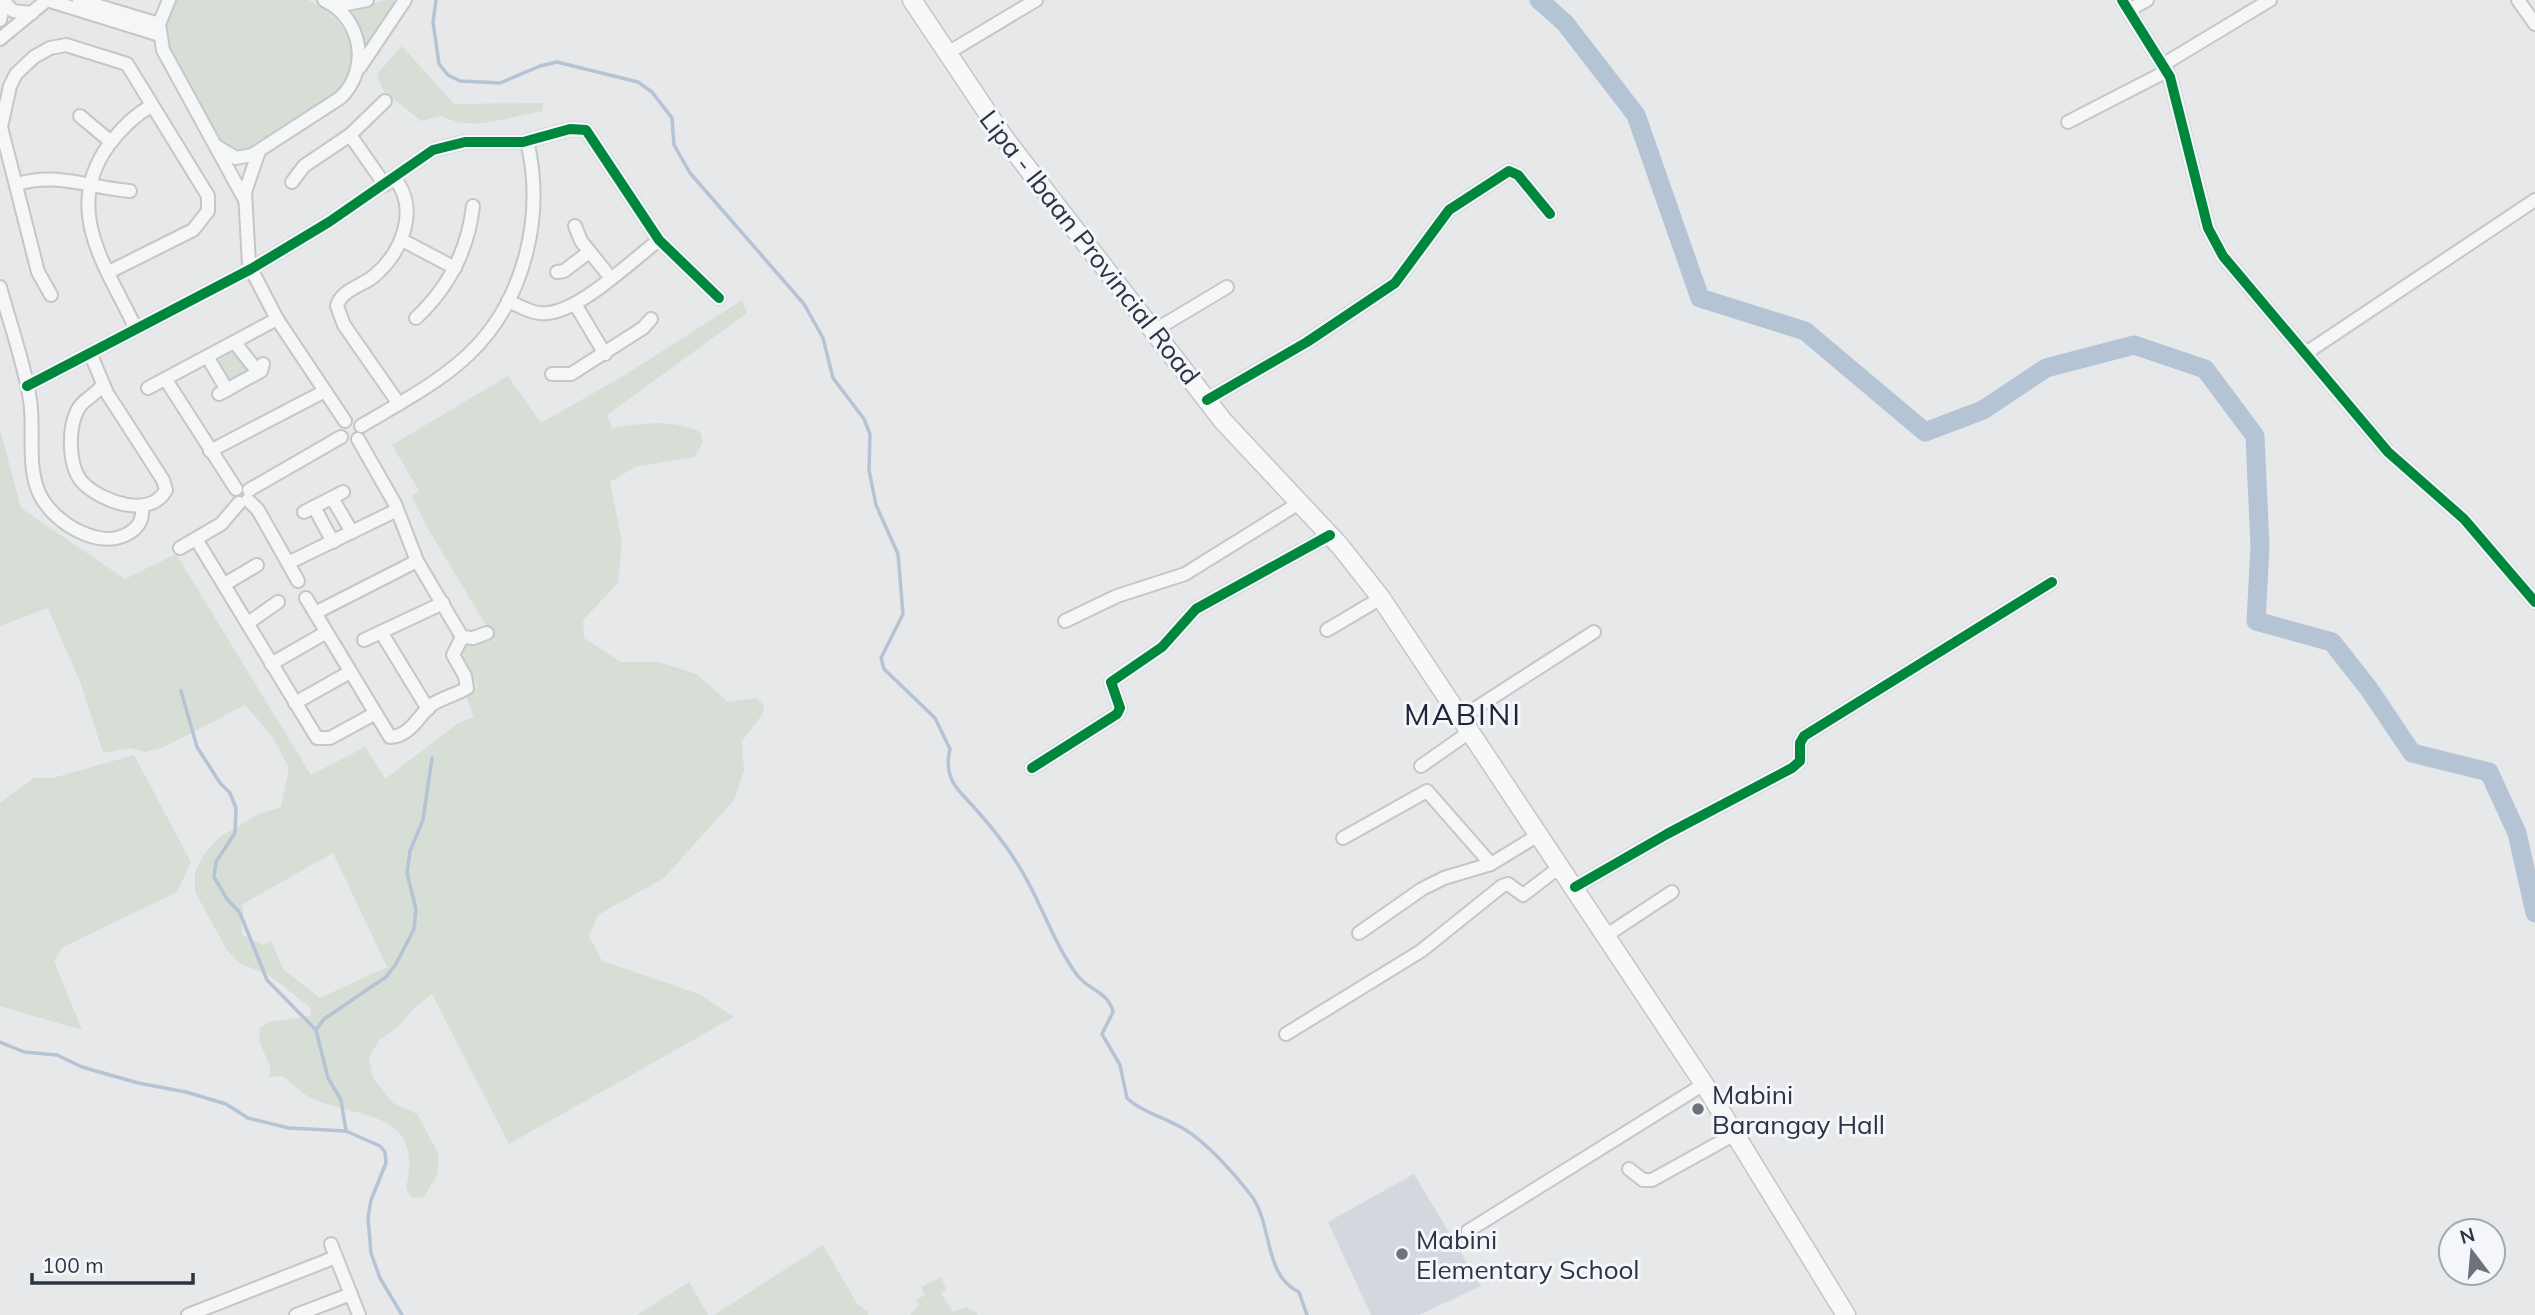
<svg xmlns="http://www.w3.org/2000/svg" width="2535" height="1315" viewBox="0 0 2535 1315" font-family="Mulish,sans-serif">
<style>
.built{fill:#d4d7dd}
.green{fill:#d6ded6;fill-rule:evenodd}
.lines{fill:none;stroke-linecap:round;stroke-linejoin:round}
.stream{stroke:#b4c4d5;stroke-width:3.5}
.river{stroke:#b4c4d5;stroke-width:19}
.street-casing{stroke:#c4c6c8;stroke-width:16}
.secondary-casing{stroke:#c4c6c8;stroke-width:21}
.street{stroke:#f5f6f7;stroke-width:12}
.secondary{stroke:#f8f8f8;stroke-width:18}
.cycleway-casing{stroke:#f4f6f9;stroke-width:15}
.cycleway{stroke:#00873e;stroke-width:10}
.poi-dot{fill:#6c737f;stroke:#f4f6f9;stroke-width:2.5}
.labels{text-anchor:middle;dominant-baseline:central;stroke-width:6;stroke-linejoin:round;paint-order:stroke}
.street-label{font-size:26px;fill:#2b3445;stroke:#f4f6f9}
.poi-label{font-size:26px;fill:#2b3445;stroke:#f4f6f9;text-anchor:start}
.quarter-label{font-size:30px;letter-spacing:2px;fill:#1d2536;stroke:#f4f6f9}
</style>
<rect width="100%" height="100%" fill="#e6e8ea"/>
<polygon class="built" points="1414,1174 1481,1286 1419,1315 1371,1315 1328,1222"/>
<g class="green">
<path d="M175,0H308C346,17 372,60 335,93L254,148L242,153L223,147L170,53L165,23Z"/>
<polygon points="384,0 394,0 395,4 365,46 351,16 353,11"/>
<path d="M402,46L454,104L543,103V111C509,116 474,133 442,116L421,121L383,90L377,74Z"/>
<path d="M742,300L747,313L607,415L612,428C640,423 674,419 700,432L703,442L695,457L635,467L610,482L622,542L618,583L583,620L584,638L621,662H659L696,674L728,702L757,698L764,706L762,715L742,741L744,770L734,800L664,878L598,915L589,936L602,961L699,994L734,1017L509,1144L432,994L414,1008L397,1028L380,1039L369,1058L373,1078L393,1103L417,1114L438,1153V1173L424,1197L412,1198L406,1188C424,1114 366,1118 317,1101C303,1096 295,1084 282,1076L268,1077L271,1069L259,1040L260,1028L268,1022L310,1016L311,1008L269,975L239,963L227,950L195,892V872L204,854L220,837L257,815L281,807L289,768L272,736L245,705L162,748L145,752L130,748L103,753L81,684L48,608L0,626V429L21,508L125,579L176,554L311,775L365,747L385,779L460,722L474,717L466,696L478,686C469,674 459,662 464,646L476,645L492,635L427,527L412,496L419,491L392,445L508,376L541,423L625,375ZM333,853L387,967L320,998L283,969L271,941L263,945L242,935L243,904Z"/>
<polygon points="230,352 236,352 249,369 233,381 226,377 218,362"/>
<polygon points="134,755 191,862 177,892 63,947 54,961 82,1030 0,1006 0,803 34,778 53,778"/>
<polygon points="823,1245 858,1305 868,1311 868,1315 714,1315"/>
<polygon points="941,1277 946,1289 941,1293 953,1312 966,1307 978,1315 910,1315 919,1305 916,1301 925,1294 921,1287"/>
<polygon points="689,1282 708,1315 637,1315"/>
</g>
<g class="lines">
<g class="stream">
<path d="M436,0L433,22L439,64L448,75L460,81L500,83L540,66L557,62L638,82L652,92L672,118L674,145L690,173L804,304L823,338L833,378L864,419L870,434L869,470L876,505L898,554L903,614L881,658L884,669L935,718L950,749C946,765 948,780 961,793C987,821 1011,849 1029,884C1045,914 1056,946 1077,975C1088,990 1109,992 1113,1012L1102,1034L1120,1065L1127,1098C1141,1112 1167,1118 1184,1129C1206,1142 1234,1173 1250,1194C1273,1222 1263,1276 1299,1292L1307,1315"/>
<polyline points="181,691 197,747 220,783 230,793 236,808 235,833 216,862 214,877 227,899 240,913 267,980 316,1030 328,1078 341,1100 346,1131"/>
<polyline points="316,1030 324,1019 386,977 396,964 414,929 416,909 407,873 410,851 423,820 432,758"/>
<polyline points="0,1042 24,1052 57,1055 82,1067 138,1083 186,1092 226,1104 248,1118 289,1128 346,1131 380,1146 385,1152 386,1163 371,1200 368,1218 371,1253 380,1278 402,1315"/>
</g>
<polyline class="river" points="1539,0 1565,23 1636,115 1700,298 1805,331 1925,432 1983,410 2046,368 2134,345 2205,369 2255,436 2260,547 2256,621 2332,642 2369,689 2412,753 2489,772 2517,833 2535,913"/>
<g class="street-casing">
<g id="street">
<polyline points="3,0 13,11 32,13"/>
<polyline points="47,0 160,35"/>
<polyline points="79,0 159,24"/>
<polyline points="169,0 159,24 163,50 245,200"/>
<polyline points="2122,0 2170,77 2208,228 2223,256 2388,452 2464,519 2535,602"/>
<polyline points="2518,0 2535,24"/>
<polyline points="329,3 347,4 367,0"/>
<polyline points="2129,10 2147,0"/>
<polyline points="0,20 4,2"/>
<polyline points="0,39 47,0"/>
<polyline points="946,54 1036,0"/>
<polyline points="2164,64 2270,0"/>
<polyline points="360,67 405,0"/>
<polyline points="80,116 111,142"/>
<polyline points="2068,122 2167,71"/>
<polyline points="350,135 385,101"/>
<path d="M216,146L236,158L252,155L340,98C371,69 362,18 324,0"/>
<polyline points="259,151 245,192 249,265 277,319 345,421"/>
<path d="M394,178C420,208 402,253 374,276C362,286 341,290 337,306L344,325L399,404"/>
<polyline points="292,182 304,166 350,135 385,185"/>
<path d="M18,184C57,172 91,188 130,191"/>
<polyline points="575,226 581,241 610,277"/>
<polyline points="402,240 455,268"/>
<polyline points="557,272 564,271 589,252"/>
<path d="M0,287C10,324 24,362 30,400C35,431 26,466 40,495C54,523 100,551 129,533C140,526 143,519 142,506"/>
<polyline points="51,295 38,272 1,127 10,86 16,74 34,57 50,48 66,45 127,64 208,196 208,211 193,230 109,272"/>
<path d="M508,301C518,305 528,312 539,313C574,318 632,260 659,240"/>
<polyline points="575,304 605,354"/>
<path d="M416,318C448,288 468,250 473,206"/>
<path d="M136,329C107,267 62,211 108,146C120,130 133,116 151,106"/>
<polyline points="1155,330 1227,287"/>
<polyline points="235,343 258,372"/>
<polyline points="2306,353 2535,200"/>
<path d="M91,355L107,393L163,480L166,490C150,519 103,502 84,484C68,469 68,430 77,411C82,399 96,396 103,384"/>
<polyline points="208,358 227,390"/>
<polyline points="552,374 571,374 643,328 651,319"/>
<polyline points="166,380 236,489"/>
<polyline points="27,386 251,269 329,222 433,150 465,142 523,142 570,129 586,130 659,240 719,298"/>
<polyline points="148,388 277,319"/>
<polyline points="219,394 261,371 263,364"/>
<polyline points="1207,400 1307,342 1395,283 1449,210 1509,171 1518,175 1550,214"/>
<path d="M361,426C398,404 437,384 468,355C525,301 545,215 527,141"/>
<polyline points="210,451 325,391"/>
<polyline points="249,490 341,437"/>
<polyline points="332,498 352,532"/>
<polyline points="248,500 258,510 288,563 397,510"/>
<polyline points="314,507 333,542"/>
<polyline points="304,512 343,492"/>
<polyline points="196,539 317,738 330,738 374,714"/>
<polyline points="180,548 221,524 239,503"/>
<polyline points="417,561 462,637"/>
<polyline points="288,563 298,581"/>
<polyline points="225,584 257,565"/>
<path d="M306,598L390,737C410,736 418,717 430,706C440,698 456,695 467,688L465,676L453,655L462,637"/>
<polyline points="315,613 417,561 395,504 358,439"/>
<polyline points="1065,621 1117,596 1185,574 1299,503"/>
<polyline points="248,623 278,602"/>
<polyline points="1327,630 1381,598"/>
<polyline points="462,637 473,638 487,633"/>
<polyline points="364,640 381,632"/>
<polyline points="271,664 325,633"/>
<polyline points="295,703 350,672"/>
<polyline points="428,709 381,632 443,603"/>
<polyline points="1462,717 1594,632"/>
<polyline points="1421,766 1471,731"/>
<polyline points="1032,768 1117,714 1120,708 1111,682 1162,647 1196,609 1330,535"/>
<polyline points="1343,838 1427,791 1491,864 1540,834"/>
<polyline points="1575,887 1667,834 1792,768 1800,761 1800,743 1804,736 2052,582"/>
<polyline points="1359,933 1422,889 1444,878 1491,864"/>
<polyline points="1607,935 1672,892"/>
<polyline points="1286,1034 1421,951 1502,886 1508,884 1523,895 1561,866"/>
<polyline points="1629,1169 1643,1180 1652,1180 1735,1134"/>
<polyline points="1468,1231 1704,1084"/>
<polyline points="331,1244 336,1257"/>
<polyline points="188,1315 336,1257 359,1315"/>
<polyline points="296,1315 351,1294"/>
</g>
</g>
<g class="secondary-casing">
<polyline id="secondary" points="912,0 1005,139 1223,421 1340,546 1381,598 1704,1084 1846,1315"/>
</g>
<use href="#street" class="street"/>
<use href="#secondary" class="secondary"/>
<g class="cycleway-casing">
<g id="cycleway">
<polyline points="2122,0 2170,77 2208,228 2223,256 2388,452 2464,519 2535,602"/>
<polyline points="27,386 251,269 329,222 433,150 465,142 523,142 570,129 586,130 659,240 719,298"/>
<polyline points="1207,400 1307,342 1395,283 1449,210 1509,171 1518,175 1550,214"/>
<polyline points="1032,768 1117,714 1120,708 1111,682 1162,647 1196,609 1330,535"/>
<polyline points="1575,887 1667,834 1792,768 1800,761 1800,743 1804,736 2052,582"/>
</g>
</g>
<use href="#cycleway" class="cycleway"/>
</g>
<g class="poi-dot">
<circle cx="1698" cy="1109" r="7"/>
<circle cx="1402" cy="1254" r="7"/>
</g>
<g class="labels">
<g class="street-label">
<text transform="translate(1090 247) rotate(52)">Lipa - Ibaan Provincial Road</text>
</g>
<g class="poi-label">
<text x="1712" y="1094">Mabini<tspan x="1712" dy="30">Barangay Hall</tspan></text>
<text x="1416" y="1239">Mabini<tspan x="1416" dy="30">Elementary School</tspan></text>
</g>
<g class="quarter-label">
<text x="1463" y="714">MABINI</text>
</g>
</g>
<g transform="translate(2472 1252) rotate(344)"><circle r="33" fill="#f4f6f9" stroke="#a4a8b1" stroke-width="2"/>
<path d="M0-5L12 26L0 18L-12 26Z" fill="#6c737f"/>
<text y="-10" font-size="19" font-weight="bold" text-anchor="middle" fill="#2b3445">N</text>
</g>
<path d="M32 1273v10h161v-10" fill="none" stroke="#2b3445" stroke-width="3.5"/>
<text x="42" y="1273" font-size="21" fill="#2b3445" stroke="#f4f6f9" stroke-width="5" paint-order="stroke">100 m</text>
</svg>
